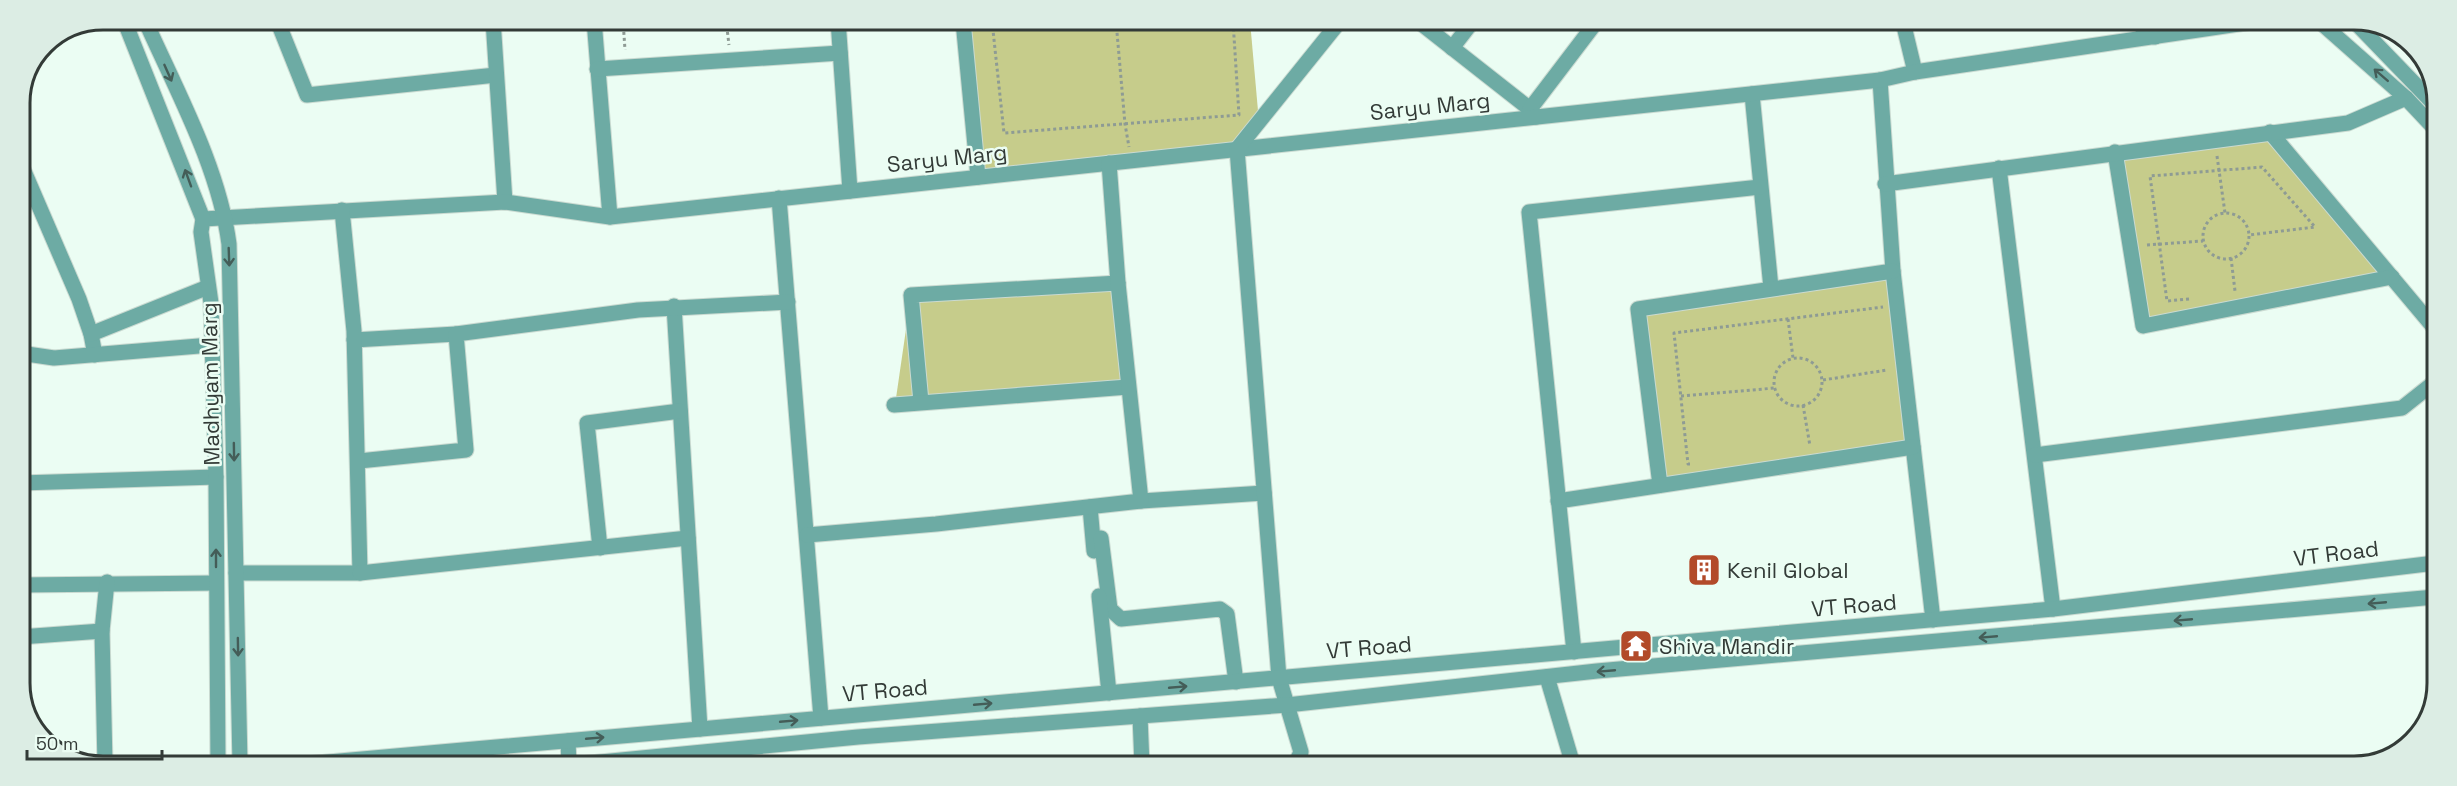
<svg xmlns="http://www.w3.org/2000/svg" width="2457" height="786" viewBox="0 0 2457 786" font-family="'Space Grotesk',sans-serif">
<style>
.green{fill:#c6cc8b}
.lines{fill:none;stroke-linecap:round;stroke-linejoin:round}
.minor-casing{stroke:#cadad1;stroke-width:17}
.tertiary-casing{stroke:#cadad1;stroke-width:17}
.path{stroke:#8e9b94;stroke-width:3;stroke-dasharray:3 3;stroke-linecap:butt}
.minor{stroke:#6daba4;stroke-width:15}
.tertiary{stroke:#6daba4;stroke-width:15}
.oneway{stroke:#445d58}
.labels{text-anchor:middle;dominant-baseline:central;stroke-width:5;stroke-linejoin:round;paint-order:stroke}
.street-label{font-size:22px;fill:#333b37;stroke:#ebfdf3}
.poi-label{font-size:22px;fill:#333b37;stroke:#ebfdf3;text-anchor:start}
.rim{fill:none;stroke:#333b37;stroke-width:3}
</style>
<rect width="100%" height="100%" fill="#ebfdf3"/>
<g class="green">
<polygon points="963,21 1250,21 1259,122 1237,149 978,177"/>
<polygon points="2270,132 2392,277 2143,326 2115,152"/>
<polygon points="1893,271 1913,447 1660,485 1638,309"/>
<polygon points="1118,283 1128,387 895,405 911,295"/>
</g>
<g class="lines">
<g class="minor-casing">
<g id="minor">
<polyline points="277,20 307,95 496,75"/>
<polyline points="493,20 505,202"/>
<polyline points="594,20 610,217"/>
<polyline points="838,20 850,191"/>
<polyline points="963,21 978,177"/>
<polyline points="1418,21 1530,109 1536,117"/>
<polyline points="1903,22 1915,72"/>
<polyline points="2136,22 2155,37"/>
<polyline points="1452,48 1473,21"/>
<polyline points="597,69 840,53"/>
<polyline points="1880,80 1893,271 1933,620"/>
<polyline points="1752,94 1771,288"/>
<polyline points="1530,109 1597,21"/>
<polyline points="2270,132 2436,330"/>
<polyline points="2115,152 2143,326 2392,277"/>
<polyline points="20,162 79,299 91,334 95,355"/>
<polyline points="1999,168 2053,609"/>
<polyline points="1885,184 2348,123 2406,98"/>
<polyline points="779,198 821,718"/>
<polyline points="203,219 505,202 610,217 1880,80 1915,72 2252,22"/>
<polyline points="674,306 700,729"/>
<polyline points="91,334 208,287"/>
<polyline points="354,340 456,334"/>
<polyline points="20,353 54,358 211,345"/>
<polyline points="921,402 911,295 1118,283"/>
<polyline points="894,405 1128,387"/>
<polyline points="2035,455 2402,408 2436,381"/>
<polyline points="359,461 466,450 456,334 638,310 788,302"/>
<polyline points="20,483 216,477"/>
<polyline points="1660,485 1638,309 1893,271"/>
<polyline points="1141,501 1264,493"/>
<polyline points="1558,501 1913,447"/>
<polyline points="1090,507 1094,551"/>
<polyline points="807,535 936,524 1141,501 1118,283 1109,163"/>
<polyline points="1101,538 1110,609 1121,619 1220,609 1227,614 1236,682"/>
<polyline points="600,548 587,423 680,411"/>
<polyline points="236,573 360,573 354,331 342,210"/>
<polyline points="360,573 688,538"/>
<polyline points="20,585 216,583"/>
<polyline points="1099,596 1109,693"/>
<polyline points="20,637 102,631"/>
<polyline points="1574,652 1529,212 1760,187"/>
<polyline points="1547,677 1573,765"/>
<polyline points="1140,716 1142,765"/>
<polyline points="105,764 102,631 107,582"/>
<polyline points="1295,765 1301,752 1279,678 1237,149 1340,21"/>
</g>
</g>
<g class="tertiary-casing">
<g id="tertiary">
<polyline points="124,20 203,219 201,232 211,303 216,477 218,764"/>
<path d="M145,20C176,90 219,167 229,244L240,764"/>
<polyline points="2320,22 2406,98 2437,131"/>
<polyline points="2355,22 2437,107"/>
<polyline points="568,741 569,764"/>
<polyline points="306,764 2053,609 2435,563"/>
<polyline points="580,764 858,737 1287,705 1597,671 2435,597"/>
</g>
</g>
<g class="path">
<polyline points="623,20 625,50"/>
<polyline points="726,20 729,45"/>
<polyline points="992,21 1004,133 1239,115 1233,21"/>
<polyline points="1116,21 1125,124 1129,147"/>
<polyline points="2217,156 2225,213"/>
<circle cx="2226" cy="236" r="23"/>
<path d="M20,237C31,243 31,255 20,261"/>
<polyline points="2147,245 2203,241"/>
<polyline points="2231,258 2235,291"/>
<polyline points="2189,299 2167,301 2150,176 2262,167 2315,227 2249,235"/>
<polyline points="1788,319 1793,358"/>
<circle cx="1798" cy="382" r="24"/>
<polyline points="1823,380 1887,370"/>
<polyline points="1681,396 1775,388"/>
<polyline points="1803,405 1810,446"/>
<polyline points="1690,464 1688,464 1674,333 1883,307"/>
</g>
<use href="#minor" class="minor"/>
<use href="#tertiary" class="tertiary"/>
</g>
<defs><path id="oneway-shaft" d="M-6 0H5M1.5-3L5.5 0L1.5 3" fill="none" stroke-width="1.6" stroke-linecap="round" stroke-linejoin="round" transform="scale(1.5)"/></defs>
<g class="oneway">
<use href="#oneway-shaft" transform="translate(168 73) rotate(66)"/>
<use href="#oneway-shaft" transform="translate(2381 75) rotate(-139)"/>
<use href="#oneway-shaft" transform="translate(188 178) rotate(-110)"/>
<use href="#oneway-shaft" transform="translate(229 257) rotate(88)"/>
<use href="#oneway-shaft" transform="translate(234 452) rotate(89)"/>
<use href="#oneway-shaft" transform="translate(216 558) rotate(-90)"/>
<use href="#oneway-shaft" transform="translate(2377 603) rotate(175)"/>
<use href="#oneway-shaft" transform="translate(2183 620) rotate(175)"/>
<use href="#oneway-shaft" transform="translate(1988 637) rotate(175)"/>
<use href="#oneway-shaft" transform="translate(238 647) rotate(89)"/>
<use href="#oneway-shaft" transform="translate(1606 671) rotate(175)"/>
<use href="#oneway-shaft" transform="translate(1178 687) rotate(-5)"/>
<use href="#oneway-shaft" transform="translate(983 704) rotate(-5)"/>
<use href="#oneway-shaft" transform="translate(789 721) rotate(-5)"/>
<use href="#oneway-shaft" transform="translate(595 738) rotate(-5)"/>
</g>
<defs>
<g id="building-square" transform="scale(1.725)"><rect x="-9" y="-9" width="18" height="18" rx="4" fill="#b24a29" stroke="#ebfdf3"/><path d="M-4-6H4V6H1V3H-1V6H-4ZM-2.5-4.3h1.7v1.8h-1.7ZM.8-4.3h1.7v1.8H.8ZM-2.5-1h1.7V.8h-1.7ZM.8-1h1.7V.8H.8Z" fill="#fff"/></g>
<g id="temple-square" transform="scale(1.725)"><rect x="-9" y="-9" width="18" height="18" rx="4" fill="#b24a29" stroke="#ebfdf3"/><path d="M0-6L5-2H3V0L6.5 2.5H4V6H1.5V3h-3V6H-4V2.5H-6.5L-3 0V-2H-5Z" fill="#fff"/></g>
</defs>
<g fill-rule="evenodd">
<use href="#building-square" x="1704" y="570"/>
<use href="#temple-square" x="1636" y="646"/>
</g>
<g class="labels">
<g class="street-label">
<text transform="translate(1430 106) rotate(-6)">Saryu Marg</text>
<text transform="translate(947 158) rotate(-6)">Saryu Marg</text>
<text transform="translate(210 384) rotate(-91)">Madhyam Marg</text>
<text transform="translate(2336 553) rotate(-7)">VT Road</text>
<text transform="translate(1854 605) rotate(-5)">VT Road</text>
<text transform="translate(1369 647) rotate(-5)">VT Road</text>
<text transform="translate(885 690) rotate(-5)">VT Road</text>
</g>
<g class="poi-label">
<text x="1727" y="570">Kenil Global</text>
<text x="1659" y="646">Shiva Mandir</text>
</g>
</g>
<path d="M0 0H2457V786H0ZM103 30H2354A73 73 0 0 1 2427 103V683A73 73 0 0 1 2354 756H103A73 73 0 0 1 30 683V103A73 73 0 0 1 103 30Z" fill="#dcede4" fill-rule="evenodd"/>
<path class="rim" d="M103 30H2354A73 73 0 0 1 2427 103V683A73 73 0 0 1 2354 756H103A73 73 0 0 1 30 683V103A73 73 0 0 1 103 30Z"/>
<path d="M27 750v9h135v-9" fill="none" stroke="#333b37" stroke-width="3"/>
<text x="36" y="750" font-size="18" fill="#333b37" stroke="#ebfdf3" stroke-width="4.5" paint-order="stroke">50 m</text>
</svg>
